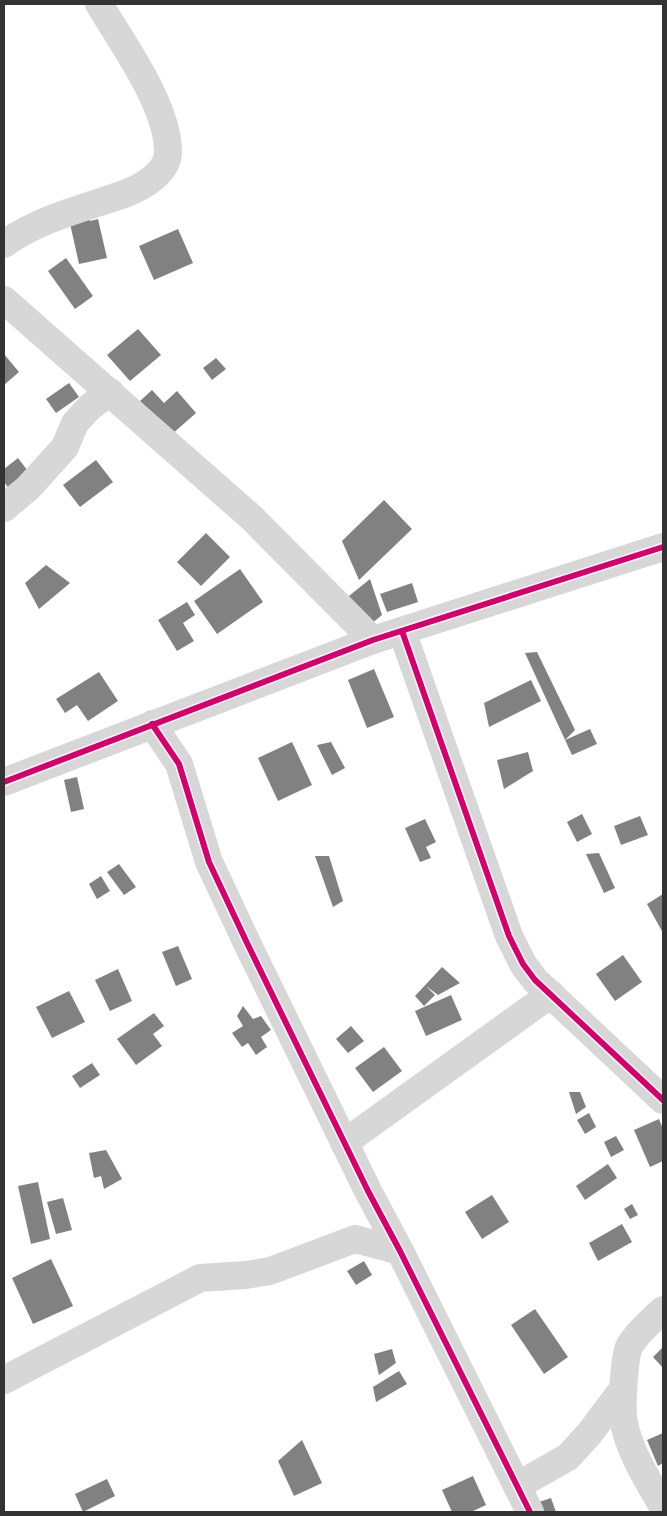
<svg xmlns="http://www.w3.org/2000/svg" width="667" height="1516" viewBox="0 0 667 1516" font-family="'DM Sans',sans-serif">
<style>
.building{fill:#818181}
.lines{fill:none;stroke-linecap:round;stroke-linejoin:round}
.minor{stroke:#d7d7d7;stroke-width:28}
.cycleway-casing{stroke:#fff;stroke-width:9}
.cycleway{stroke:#d6006c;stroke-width:6}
</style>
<rect width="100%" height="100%" fill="#fff"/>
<g class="building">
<polygon points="88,214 90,221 98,219 107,258 79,264 69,219"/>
<polygon points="178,229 193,263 154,280 139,246"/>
<polygon points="66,258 93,296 75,309 48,271"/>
<polygon points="138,329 161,355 130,381 107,355"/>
<polygon points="4,354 19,372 4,385"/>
<polygon points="216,358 226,369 212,380 203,368"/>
<polygon points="69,383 79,397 56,413 46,399"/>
<polygon points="152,390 164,403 177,391 196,413 171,435 140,401"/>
<polygon points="18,458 31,475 11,491 4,482 4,469"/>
<polygon points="96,460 113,482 80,507 63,485"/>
<polygon points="384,500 412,529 359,580 342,541"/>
<polygon points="206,533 230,557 201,586 177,562"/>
<polygon points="46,565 70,583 39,609 25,583"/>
<polygon points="240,569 263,602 217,634 194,601"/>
<polygon points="370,579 382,615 366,628 344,600"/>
<polygon points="412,583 418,602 387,612 380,594"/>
<polygon points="187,602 195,615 183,623 194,641 177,651 158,620"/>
<polygon points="537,652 575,730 565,740 590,729 597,744 572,755 525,653"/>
<polygon points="374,669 394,717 367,728 348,680"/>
<polygon points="99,672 118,701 88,721 77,705 65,713 56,699"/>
<polygon points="531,680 541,701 489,727 484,703"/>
<polygon points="292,742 312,785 278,801 258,758"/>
<polygon points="331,742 345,768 332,775 317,745"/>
<polygon points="528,752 533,771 504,789 497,760"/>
<polygon points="77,777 84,809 71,812 64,780"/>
<polygon points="582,814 592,834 577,842 567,822"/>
<polygon points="640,816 648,835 621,845 614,826"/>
<polygon points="425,819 436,842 426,847 431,858 420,862 405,828"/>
<polygon points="599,853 615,888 604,893 586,854"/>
<polygon points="315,856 329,856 343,901 333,907"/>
<polygon points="119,864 136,887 124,895 107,872"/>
<polygon points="101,876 110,891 97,899 89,884"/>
<polygon points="663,894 663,933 647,904"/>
<polygon points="178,946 192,979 176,986 162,952"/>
<polygon points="623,955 642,982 615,1001 596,974"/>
<polygon points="442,967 460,983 438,995 426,986 435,995 424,1006 415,996"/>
<polygon points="118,969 132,1001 110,1011 95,980"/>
<polygon points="69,991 85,1022 52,1038 36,1007"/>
<polygon points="451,995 462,1020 426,1036 415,1011"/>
<polygon points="243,1006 253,1019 261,1016 271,1030 261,1037 267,1047 256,1055 248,1043 242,1047 232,1033 243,1026 237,1016"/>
<polygon points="154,1013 164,1026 153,1034 162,1046 136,1065 117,1039"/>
<polygon points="351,1026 364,1041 348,1053 336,1039"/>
<polygon points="384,1047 402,1071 373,1092 355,1068"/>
<polygon points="92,1063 100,1075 80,1088 72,1076"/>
<polygon points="569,1092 580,1092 586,1107 576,1114"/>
<polygon points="589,1113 596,1127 585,1134 577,1120"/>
<polygon points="659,1119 663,1129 663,1161 650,1167 634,1130"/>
<polygon points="616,1136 624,1150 611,1157 604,1142"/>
<polygon points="106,1150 122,1179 104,1189 101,1176 94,1178 89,1153"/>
<polygon points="608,1164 617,1178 585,1200 576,1186"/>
<polygon points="38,1182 50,1239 31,1244 18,1186"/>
<polygon points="492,1195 509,1222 482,1239 465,1212"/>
<polygon points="63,1198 72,1230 56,1234 47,1202"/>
<polygon points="632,1204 638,1215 630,1219 624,1209"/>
<polygon points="622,1224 632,1242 598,1261 589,1243"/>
<polygon points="51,1259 73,1306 33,1324 12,1278"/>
<polygon points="364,1261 372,1275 356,1285 347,1271"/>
<polygon points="535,1309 568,1357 544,1374 511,1325"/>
<polygon points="663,1347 663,1368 653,1357"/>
<polygon points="392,1349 396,1363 379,1375 374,1354"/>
<polygon points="399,1371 407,1384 376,1402 373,1387"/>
<polygon points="663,1433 663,1463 658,1466 647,1440"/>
<polygon points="302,1440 322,1483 294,1496 278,1461"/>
<polygon points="473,1476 486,1505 471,1512 452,1512 442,1490"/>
<polygon points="107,1479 115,1496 83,1512 75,1494"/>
<polygon points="551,1498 556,1512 542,1512 539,1502"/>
</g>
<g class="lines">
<g class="minor">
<path d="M4,244C40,218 85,208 127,193C144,186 168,172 168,152C168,105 122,43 99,4"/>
<polyline points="4,300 252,518 373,640"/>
<polyline points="4,508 28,488 65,447 75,423 90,407 110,392"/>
<polyline points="402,631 509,936 523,964 535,980 663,1100"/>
<polyline points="152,724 179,764 209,862 247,943 368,1191 400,1251 530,1512"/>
<polyline points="4,782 373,640 663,547"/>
<polyline points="344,1143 551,994"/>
<path d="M663,1310C654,1318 634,1336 629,1347C624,1359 621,1410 624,1423C630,1453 648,1480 663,1507"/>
<polyline points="4,1380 200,1278 246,1275 270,1271 355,1239 400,1251"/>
<polyline points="517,1486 568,1457 589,1434 623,1389"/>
</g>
<g class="cycleway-casing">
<g id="cycleway">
<polyline points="402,631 509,936 523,964 535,980 663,1100"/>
<polyline points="152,724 179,764 209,862 247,943 368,1191 400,1251 530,1512"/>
<polyline points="4,782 373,640 663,547"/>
</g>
</g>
<use href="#cycleway" class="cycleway"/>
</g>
<rect width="667" height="1516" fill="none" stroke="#333333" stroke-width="10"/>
</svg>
